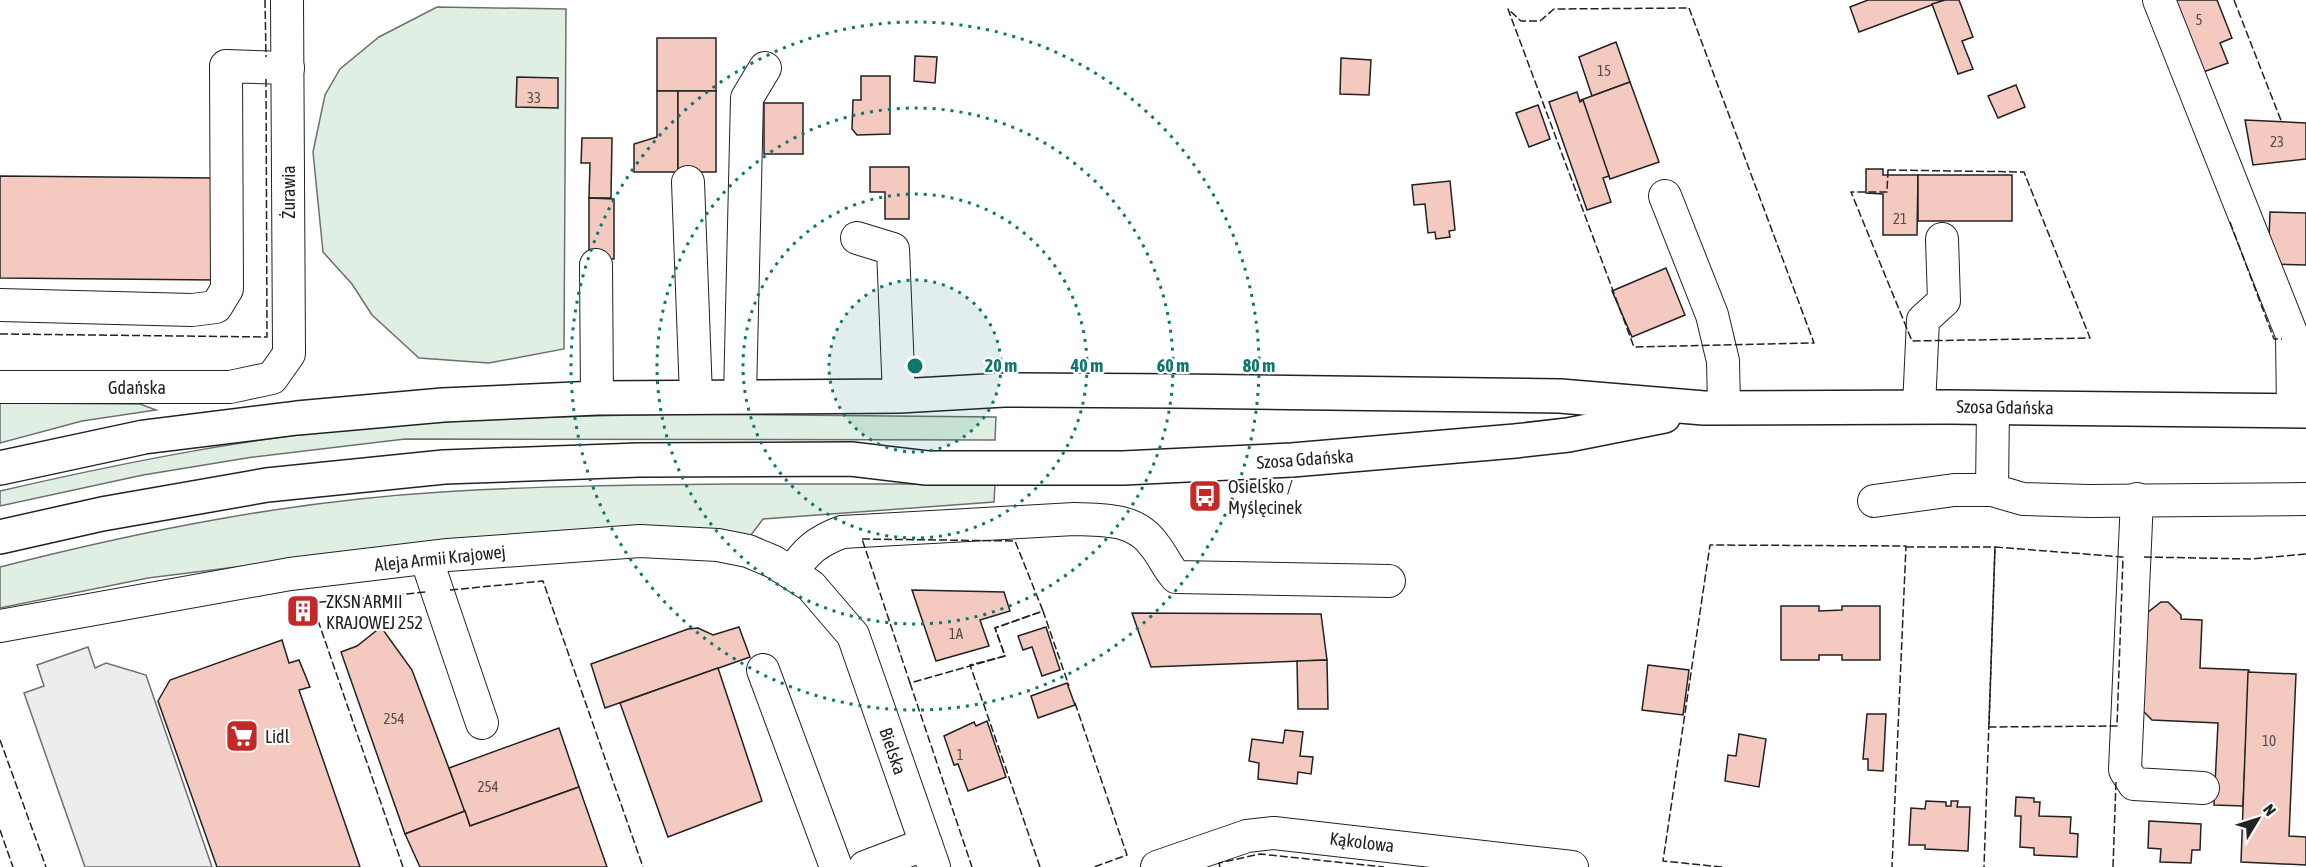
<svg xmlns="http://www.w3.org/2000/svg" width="2306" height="867" viewBox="0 0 2306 867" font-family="'Asap Condensed',sans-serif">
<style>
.green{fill:#e0efe3;stroke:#6f6f6f;stroke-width:1.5}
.parking{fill:#ededed;stroke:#6f6f6f;stroke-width:1.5}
.building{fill:#f3c9c0;stroke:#222;stroke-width:1.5}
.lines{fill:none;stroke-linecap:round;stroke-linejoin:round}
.minor-casing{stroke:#222;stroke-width:34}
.major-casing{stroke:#222;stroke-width:36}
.minor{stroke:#fff;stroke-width:32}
.major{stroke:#fff;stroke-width:33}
.fence{stroke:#222;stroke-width:1.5;stroke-dasharray:8 3;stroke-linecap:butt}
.ring{fill:none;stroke:#0f766e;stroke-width:3;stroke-dasharray:3 6}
.labels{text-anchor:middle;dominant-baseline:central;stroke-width:4.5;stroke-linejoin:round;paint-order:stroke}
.number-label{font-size:15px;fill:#564c4a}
.street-label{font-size:18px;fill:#222;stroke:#fff}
.poi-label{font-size:18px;fill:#222;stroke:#fff;text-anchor:start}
.centre{fill:#0f766e;stroke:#fff;stroke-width:3}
.ring-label{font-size:18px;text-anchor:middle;font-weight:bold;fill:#0f766e;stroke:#fff;stroke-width:4.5;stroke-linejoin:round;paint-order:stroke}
</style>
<rect width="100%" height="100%" fill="#fff"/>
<g class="green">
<polygon points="437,7 566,9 564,349 489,363 419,358 372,315 352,284 323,252 313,152 325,95 340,69 379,37"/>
<polygon points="0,403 140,404 156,410 82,421 0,443"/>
<path d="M683,414L996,417L995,440L405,439L253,457L143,475L0,506V491C122,463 246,438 371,427C475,418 579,416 683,414Z"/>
<path d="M732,484H995L994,502L763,519L748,539L301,559L148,578L0,608V567C145,530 292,501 442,492C538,486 635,485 732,484Z"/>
</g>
<polygon class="parking" points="88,647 95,668 106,663 146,675 212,867 85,867 24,693 44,686 37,665"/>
<g class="building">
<polygon points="1868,0 1945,0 1859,32 1850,7"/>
<polygon points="1945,0 1959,0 1973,37 1962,41 1973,69 1958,74 1932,4"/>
<polygon points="2166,0 2217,0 2232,38 2220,43 2228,63 2195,75"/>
<rect x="657" y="38" width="59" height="53"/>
<polygon points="1616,42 1630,82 1592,96 1579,57"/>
<polygon points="915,56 937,57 935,83 914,81"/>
<polygon points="1341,58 1371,60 1369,95 1340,94"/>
<polygon points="861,76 890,76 890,134 857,135 852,129 853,100 861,100"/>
<polygon points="517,77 558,78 558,108 516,107"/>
<polygon points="1630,82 1659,162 1610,179 1581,100"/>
<polygon points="2016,85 2025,107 1998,118 1988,96"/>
<polygon points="657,91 678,91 678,172 634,172 634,144 657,137"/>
<rect x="678" y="91" width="38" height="81"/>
<polygon points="1577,92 1580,102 1583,100 1609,176 1603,178 1611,202 1587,210 1549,102"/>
<rect x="764" y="103" width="39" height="51"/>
<polygon points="1538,105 1550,139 1529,147 1516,113"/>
<polygon points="2245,120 2306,123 2306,159 2253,165"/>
<polygon points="582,138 612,138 611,198 589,198 590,163 581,163"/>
<polygon points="870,167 909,167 909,219 885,219 885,192 870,192"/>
<polygon points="1866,169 1883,169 1883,175 1918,175 1917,235 1883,235 1883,194 1866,193"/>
<rect x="1918" y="175" width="94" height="46"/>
<polygon points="0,176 216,178 216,280 0,278"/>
<polygon points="1450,181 1455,230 1449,231 1450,237 1436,239 1435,232 1428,233 1425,204 1414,205 1412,185"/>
<polygon points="589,198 614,199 614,259 589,258"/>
<polygon points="2270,212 2306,213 2306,265 2268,264"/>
<polygon points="1666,268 1685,315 1632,337 1612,291"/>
<polygon points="912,590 1004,592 1010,611 980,620 989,646 936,661"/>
<polygon points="2161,602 2168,602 2181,615 2181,619 2202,620 2200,668 2249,670 2243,806 2214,805 2218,723 2152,720 2143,711 2147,613"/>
<polygon points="1781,606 1819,606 1819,611 1842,610 1842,606 1880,606 1880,660 1842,660 1842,655 1819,655 1819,660 1781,660"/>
<polygon points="308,608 308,612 299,615 298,610"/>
<polygon points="1132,613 1321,614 1327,660 1151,667"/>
<polygon points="381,627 412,670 465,811 405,834 341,652 357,646"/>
<polygon points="739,627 750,657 605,708 591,664 688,629 698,628 713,635"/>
<polygon points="1046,627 1060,670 1042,676 1032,647 1023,650 1018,636"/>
<polygon points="282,640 289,663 299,660 310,687 299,690 360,867 217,867 158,701 170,680"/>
<polygon points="1327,660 1328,709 1298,709 1297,661"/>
<polygon points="1648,665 1689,670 1683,715 1642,710"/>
<polygon points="718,668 762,801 668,837 620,703"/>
<polygon points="2248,672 2296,674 2289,836 2306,837 2306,865 2241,862"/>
<polygon points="1067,683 1075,705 1038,718 1031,696"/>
<polygon points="1867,714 1886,714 1883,771 1868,770 1868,759 1863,759"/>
<polygon points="987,721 1006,777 968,791 958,764 954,765 944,736 974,722 976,726"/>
<polygon points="559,728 579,787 470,826 449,768"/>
<polygon points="1285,730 1303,732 1300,756 1313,757 1311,774 1298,772 1297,784 1258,779 1259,763 1249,761 1252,739 1283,743"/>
<polygon points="1739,734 1766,739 1759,787 1725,781 1728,755 1736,756"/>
<polygon points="579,787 607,867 420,867 405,834 465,811 470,826"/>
<polygon points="2016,797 2034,798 2034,802 2040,802 2039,816 2071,817 2070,833 2078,834 2077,857 2034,855 2034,848 2020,847 2021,816 2015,816"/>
<polygon points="1926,801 1946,802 1946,806 1951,806 1951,801 1958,801 1957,807 1970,807 1968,851 1925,849 1925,845 1909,845 1911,808 1925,809"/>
<polygon points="2149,821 2201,824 2200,850 2192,850 2191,863 2160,862 2161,849 2148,848"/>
</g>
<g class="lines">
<g class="minor-casing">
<g id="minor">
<polyline points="2159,0 2292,335 2293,411"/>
<polyline points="688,182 696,396"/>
<polyline points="1665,196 1712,315 1723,361 1724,407"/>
<polyline points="857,238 893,249 899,396"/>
<polyline points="596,265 597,398"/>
<polyline points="0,305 192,310 216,307 227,289 226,66 288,68"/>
<polyline points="0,387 230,387 272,378 289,354 287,0"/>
<polyline points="740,396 747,98 765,68"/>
<polyline points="1919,407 1923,320 1944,301 1942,239"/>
<polyline points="1993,408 1992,490 2023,499 2089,501 2306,499"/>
<polyline points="2137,499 2125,770 2134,784 2203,788"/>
<polyline points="1874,501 1954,490 1992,490"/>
<polyline points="426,558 482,723"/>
<path d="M792,573C805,551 818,541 842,532L1074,519C1105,520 1136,518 1155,546C1163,556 1167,567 1176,577L1389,581"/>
<polyline points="0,626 290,574 448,555 640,541 718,545 748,551 774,562 811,586 853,635 934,867"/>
<polyline points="763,670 836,867"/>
<polyline points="865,867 926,844"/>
<polyline points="1157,867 1247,836 1274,833 1572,867"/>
</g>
</g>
<g class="major-casing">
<g id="major">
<polyline points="0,468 144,437 297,418 443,405 597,398 899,396 1004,390 1177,391 1560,396 1704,408 1948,407 2306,411"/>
<polyline points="0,537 102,514 267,485 444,467 639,460 851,459 927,468 1123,468 1292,460 1515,441 1568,435 1664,416"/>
</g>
</g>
<use href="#minor" class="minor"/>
<use href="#major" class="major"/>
<g class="fence">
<polyline points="265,0 266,57"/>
<polyline points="2234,0 2282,123"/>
<polygon points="1689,8 1814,343 1634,347 1508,9 1521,21 1540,21 1554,9"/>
<polygon points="1888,170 2024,172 2090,338 1912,341 1851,192 1887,192"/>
<polyline points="2230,222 2274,339 2282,339"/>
<polyline points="0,334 267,337 266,78"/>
<polygon points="862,539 1015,541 1043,611 995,628 1005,656 910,683"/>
<polyline points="1906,547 1995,547 1984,867"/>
<polygon points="1995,547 2123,557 2117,726 1989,727"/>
<polyline points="2144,557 2252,559 2306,554"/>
<polyline points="450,590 543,581 643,867"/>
<polyline points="910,683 972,867"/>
<polyline points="1075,703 1127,855 1094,867"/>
<polyline points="0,740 46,867"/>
<polyline points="0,830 13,867"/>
<polyline points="403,867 312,603 426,592"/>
<polyline points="1040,867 970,665 1005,656 995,628 1043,611 1069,686"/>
<polyline points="1220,867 1219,863 1260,854 1384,867"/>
<polyline points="1722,867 1663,861 1710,545 1906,546 1892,867"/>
<polyline points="2113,867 2116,781"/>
</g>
</g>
<circle cx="915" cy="366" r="86" fill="#0f766e" fill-opacity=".12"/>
<g class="ring">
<circle cx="915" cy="366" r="86"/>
<circle cx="915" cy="366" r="172"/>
<circle cx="915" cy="366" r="258"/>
<circle cx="915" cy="366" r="344"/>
</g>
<defs>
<g id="bus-square" transform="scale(1.725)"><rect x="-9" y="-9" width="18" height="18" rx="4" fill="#c62828" stroke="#fff"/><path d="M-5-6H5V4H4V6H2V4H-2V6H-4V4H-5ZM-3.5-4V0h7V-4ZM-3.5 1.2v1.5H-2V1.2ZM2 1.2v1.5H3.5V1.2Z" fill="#fff"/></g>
<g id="building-square" transform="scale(1.725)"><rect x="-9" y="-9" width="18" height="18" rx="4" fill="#c62828" stroke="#fff"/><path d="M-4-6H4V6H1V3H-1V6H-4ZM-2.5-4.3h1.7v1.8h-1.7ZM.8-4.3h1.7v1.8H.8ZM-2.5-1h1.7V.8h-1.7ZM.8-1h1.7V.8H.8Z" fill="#fff"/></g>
<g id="supermarket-square" transform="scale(1.725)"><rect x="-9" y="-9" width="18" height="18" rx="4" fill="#c62828" stroke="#fff"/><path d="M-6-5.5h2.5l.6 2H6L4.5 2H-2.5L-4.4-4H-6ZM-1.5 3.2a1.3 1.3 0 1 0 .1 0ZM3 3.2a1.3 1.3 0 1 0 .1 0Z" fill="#fff"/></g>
</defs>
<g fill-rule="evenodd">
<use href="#bus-square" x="1205" y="496"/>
<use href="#building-square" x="303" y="611"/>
<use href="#supermarket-square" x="242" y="736"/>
</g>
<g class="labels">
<g class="number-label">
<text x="2199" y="19">5</text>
<text x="1604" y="70">15</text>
<text x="534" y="97">33</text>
<text x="2277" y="141">23</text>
<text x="1900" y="218">21</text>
<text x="956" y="633">1A</text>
<text x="394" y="718">254</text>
<text x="2269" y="740">10</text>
<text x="960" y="754">1</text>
<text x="488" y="786">254</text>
</g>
<g class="street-label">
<text transform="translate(288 192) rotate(-90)">Żurawia</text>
<text x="137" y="387">Gdańska</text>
<text transform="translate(2005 407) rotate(1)">Szosa Gdańska</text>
<text transform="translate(1305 459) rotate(-4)">Szosa Gdańska</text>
<text transform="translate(440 558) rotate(-6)">Aleja Armii Krajowej</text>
<text transform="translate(893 751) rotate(71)">Bielska</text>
<text transform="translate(1362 842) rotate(7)">Kąkolowa</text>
</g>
<g class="poi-label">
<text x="1228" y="486">Osielsko /<tspan x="1228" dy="21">Myślęcinek</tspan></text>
<text x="326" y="601">ZKSN ARMII<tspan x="326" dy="21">KRAJOWEJ 252</tspan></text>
<text x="265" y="736">Lidl</text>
</g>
</g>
<circle cx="915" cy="366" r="9" class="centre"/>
<g class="ring-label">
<text x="1001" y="372">20 m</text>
<text x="1087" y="372">40 m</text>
<text x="1173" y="372">60 m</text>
<text x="1259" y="372">80 m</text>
</g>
<g transform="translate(2258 819) rotate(52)" stroke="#ffffff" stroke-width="4.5" paint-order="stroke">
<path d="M0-4.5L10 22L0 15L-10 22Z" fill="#222222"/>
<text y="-9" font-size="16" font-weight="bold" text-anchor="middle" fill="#222222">N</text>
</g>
</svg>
